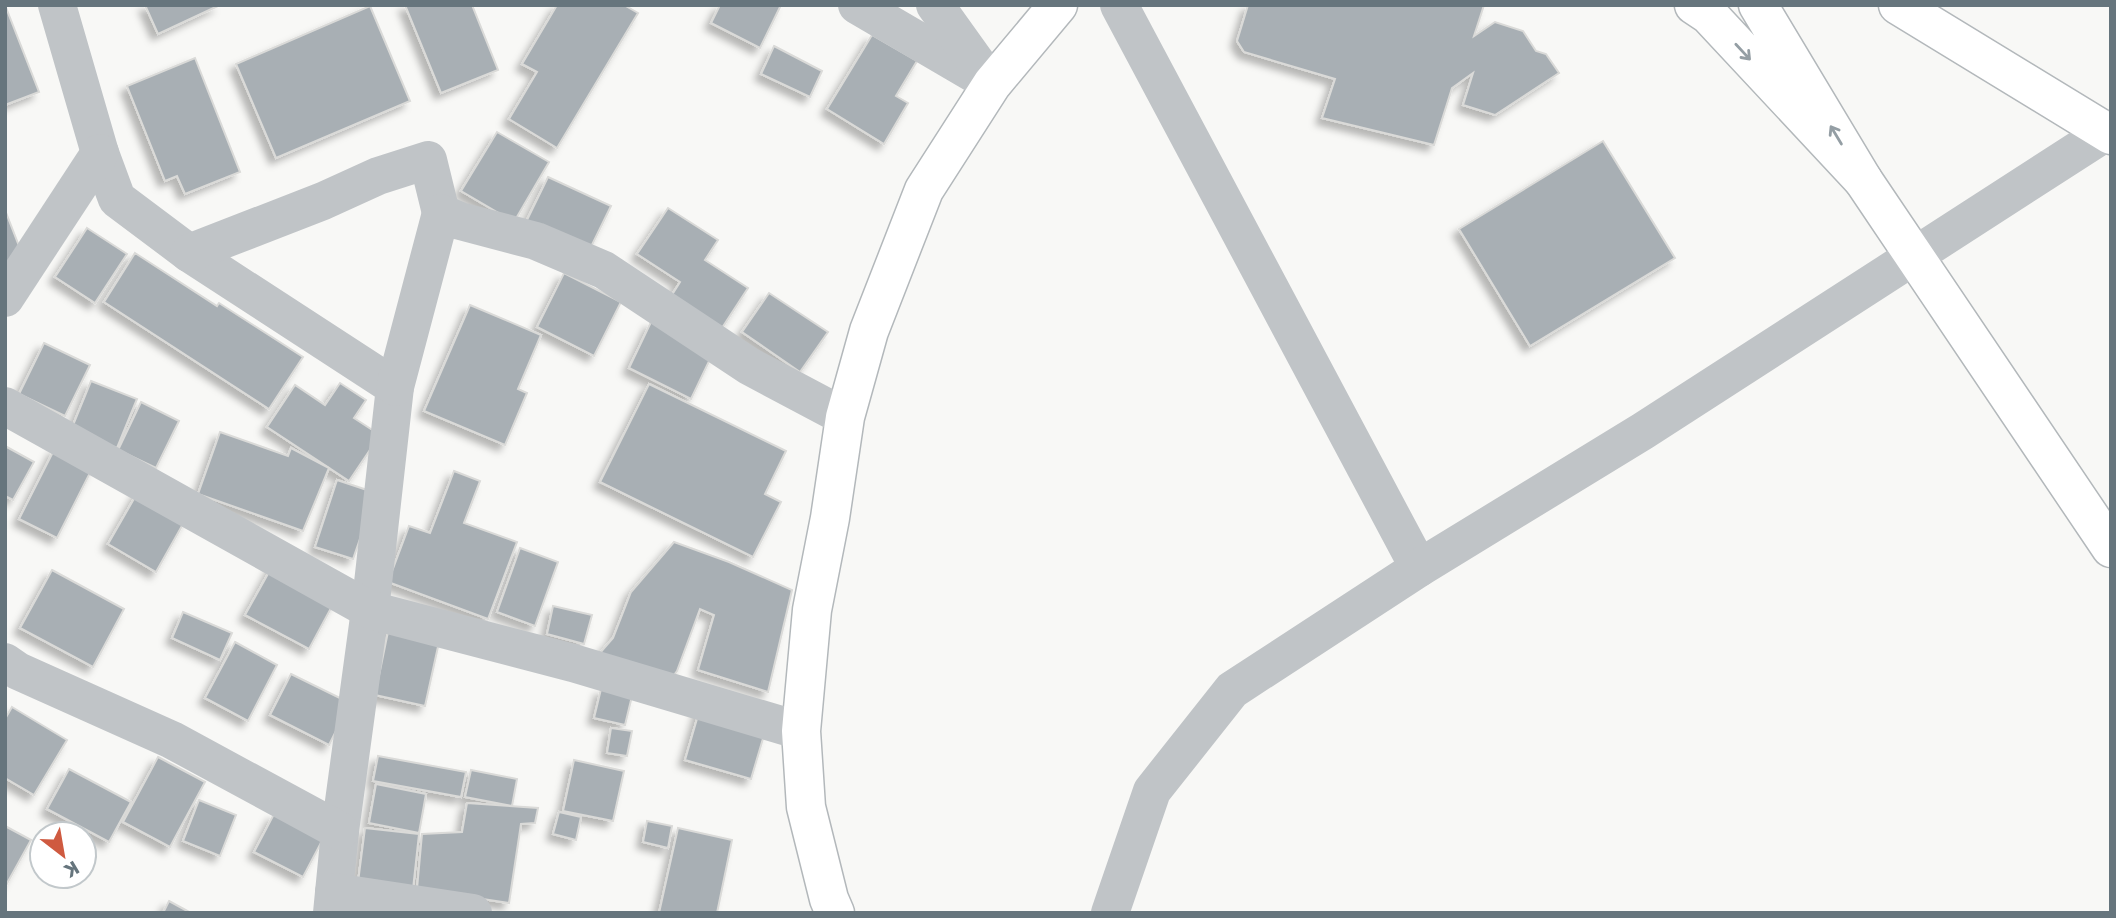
<svg xmlns="http://www.w3.org/2000/svg" width="2116" height="918" viewBox="0 0 2116 918" font-family="Poppins,sans-serif">
<style>
.building{fill:#a8afb4;stroke:#dadad8;stroke-width:2;filter:url(#shadow)}
.lines{fill:none;stroke-linecap:round;stroke-linejoin:round}
.secondary-casing{stroke:#b3b8bb;stroke-width:41}
.street{stroke:#c0c4c7;stroke-width:38}
.secondary{stroke:#fff;stroke-width:38}
.oneway{stroke:#949ea4}
</style>
<defs>
<filter id="shadow"><feDropShadow dx="-6" dy="6" stdDeviation="3.5" flood-color="#0004"/></filter>
</defs>
<rect width="100%" height="100%" fill="#f8f8f6"/>
<g class="building">
<polygon points="5,5 39,92 5,105"/>
<polygon points="145,5 220,5 158,34"/>
<polygon points="405,5 472,5 498,70 441,93"/>
<polygon points="557,5 624,5 638,13 557,148 509,119 537,72 522,64"/>
<polygon points="720,5 781,5 760,48 711,23"/>
<polygon points="1248,5 1484,5 1474,36 1495,22 1523,31 1536,51 1546,54 1559,73 1495,115 1463,105 1473,73 1452,88 1434,145 1322,118 1335,79 1244,52 1237,41"/>
<polygon points="370,6 410,101 276,158 236,64"/>
<polygon points="872,35 917,61 896,96 908,103 884,144 827,109"/>
<polygon points="774,46 822,71 810,97 761,74"/>
<polygon points="195,58 240,172 185,194 177,176 165,181 127,86"/>
<polygon points="497,132 549,162 514,222 461,191"/>
<polygon points="1603,141 1675,258 1530,346 1459,229"/>
<polygon points="548,177 611,206 589,251 526,222"/>
<polygon points="668,208 718,240 705,260 748,288 720,331 670,298 680,282 637,254"/>
<polygon points="5,210 24,259 5,266"/>
<polygon points="87,228 127,254 95,303 55,277"/>
<polygon points="135,253 217,306 219,303 303,357 269,409 104,302"/>
<polygon points="564,273 621,302 594,356 537,327"/>
<polygon points="769,293 828,332 800,372 742,332"/>
<polygon points="470,305 541,335 518,389 527,393 505,445 424,411"/>
<polygon points="651,322 713,353 691,399 629,368"/>
<polygon points="44,343 90,365 65,416 19,394"/>
<polygon points="91,381 137,399 117,448 71,430"/>
<polygon points="340,383 366,400 354,418 380,435 349,481 267,427 295,385 325,405"/>
<polygon points="649,384 786,451 765,494 781,502 753,557 600,482"/>
<polygon points="141,402 179,421 156,468 118,450"/>
<polygon points="220,432 288,456 291,448 329,468 303,531 198,494"/>
<polygon points="5,446 34,462 13,500 5,496"/>
<polygon points="55,448 93,467 57,538 19,519"/>
<polygon points="454,471 480,481 464,523 517,542 488,619 388,582 409,526 430,533"/>
<polygon points="337,480 376,493 353,559 315,547"/>
<polygon points="139,490 187,517 156,572 108,544"/>
<polygon points="674,542 729,562 792,590 768,692 698,670 714,615 700,609 677,671 671,679 599,654 613,638 631,592"/>
<polygon points="520,548 558,562 535,626 497,612"/>
<polygon points="274,563 337,597 309,649 245,615"/>
<polygon points="52,570 124,609 93,667 20,628"/>
<polygon points="553,606 592,615 584,644 547,634"/>
<polygon points="183,612 232,633 220,660 172,638"/>
<polygon points="390,622 441,633 425,706 375,695"/>
<polygon points="235,642 277,665 248,721 205,698"/>
<polygon points="291,674 350,703 329,745 270,715"/>
<polygon points="601,689 632,696 625,725 594,718"/>
<polygon points="701,705 767,725 751,779 685,760"/>
<polygon points="12,707 67,740 34,795 5,778 5,719"/>
<polygon points="611,728 632,731 627,756 607,753"/>
<polygon points="378,756 466,772 461,797 373,781"/>
<polygon points="158,757 205,782 170,847 123,822"/>
<polygon points="574,760 624,771 613,821 563,811"/>
<polygon points="69,769 131,802 109,842 47,809"/>
<polygon points="471,770 517,779 512,806 465,797"/>
<polygon points="376,784 426,794 419,833 369,823"/>
<polygon points="199,800 236,815 220,856 183,841"/>
<polygon points="467,803 538,808 535,823 521,824 509,903 417,889 422,834 462,832"/>
<polygon points="559,812 581,817 576,840 553,834"/>
<polygon points="274,814 323,839 303,877 254,852"/>
<polygon points="647,821 672,826 668,848 643,842"/>
<polygon points="5,826 31,840 5,887"/>
<polygon points="365,828 419,834 413,889 358,882"/>
<polygon points="678,828 732,840 717,913 659,913"/>
<polygon points="169,901 191,913 163,913"/>
</g>
<g class="lines">
<g class="secondary-casing">
<g id="secondary">
<polyline points="1694,5 1709,15 1863,180 1758,5"/>
<polyline points="1898,5 2111,135"/>
<polyline points="1863,180 2111,548"/>
<polyline points="835,913 829,899 806,807 801,731 812,610 830,518 845,417 869,331 924,190 992,84 1058,5"/>
</g>
</g>
<g class="street">
<polyline points="57,5 100,153 117,199 189,253 395,387 370,610 340,831 332,913"/>
<polyline points="857,5 992,84"/>
<polyline points="935,5 983,72"/>
<polyline points="1119,5 1419,568"/>
<polyline points="189,253 323,201 378,176 428,160 441,213"/>
<polyline points="5,298 100,153"/>
<polyline points="395,387 441,213 460,221 536,241 604,270 749,366 845,417"/>
<polyline points="5,406 370,610 573,663 801,731"/>
<polyline points="5,662 18,671 172,740 340,831"/>
<polyline points="334,892 473,913"/>
<polyline points="1110,913 1152,791 1232,690 1419,568 1643,431 2111,129"/>
</g>
<use href="#secondary" class="secondary"/>
</g>
<defs><path id="oneway-shaft" d="M-6 0H5M1.5-3L5.5 0L1.5 3" fill="none" stroke-width="1.6" stroke-linecap="round" stroke-linejoin="round" transform="scale(1.75)"/></defs>
<g class="oneway">
<use href="#oneway-shaft" transform="translate(1743 52) rotate(47)"/>
<use href="#oneway-shaft" transform="translate(1836 135) rotate(-121)"/>
</g>
<rect width="2116" height="918" fill="none" stroke="#66757d" stroke-width="14"/>
<g transform="translate(63 855) rotate(149)"><circle r="33" fill="#ffffff" stroke="#c2c8cb" stroke-width="2"/>
<path d="M0-5L12 26L0 18L-12 26Z" fill="#cf5a40"/>
<text y="-10" font-size="19" font-weight="bold" text-anchor="middle" fill="#66757d">K</text>
</g>
</svg>
